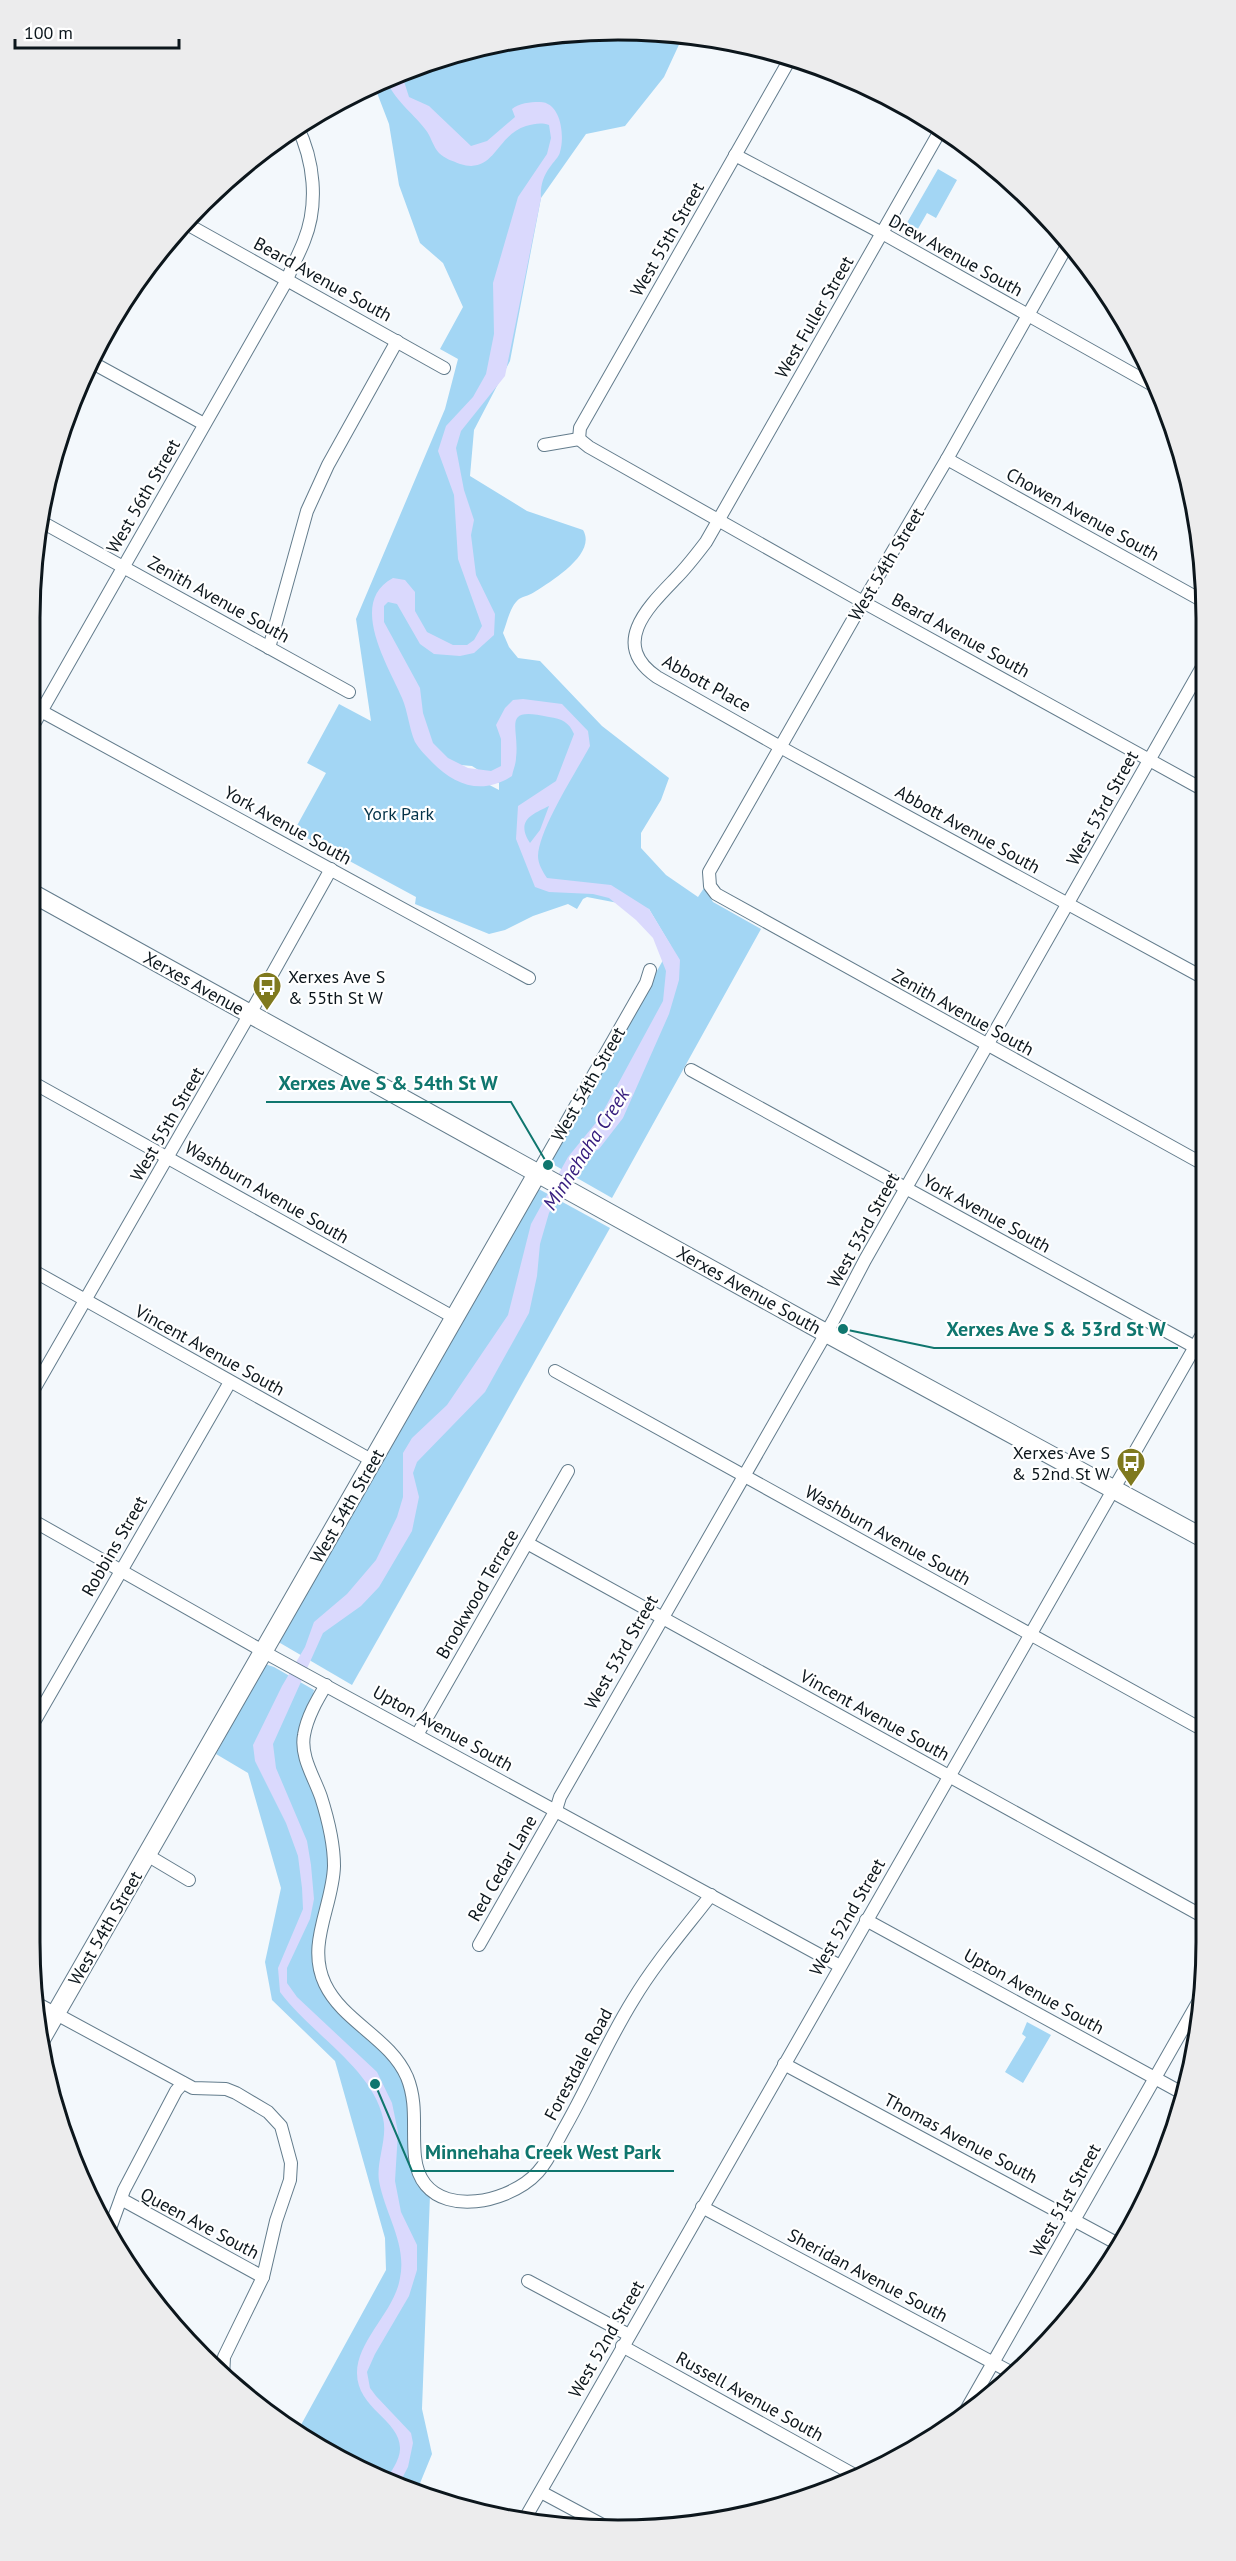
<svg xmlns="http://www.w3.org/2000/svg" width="1236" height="2561" viewBox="0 0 1236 2561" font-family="'PT Sans',sans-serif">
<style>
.green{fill:#a3d6f4;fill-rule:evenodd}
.water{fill:#dad9fd;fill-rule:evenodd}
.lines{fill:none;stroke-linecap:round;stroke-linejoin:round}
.street-casing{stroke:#637c8c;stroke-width:14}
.secondary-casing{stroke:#637c8c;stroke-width:20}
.street{stroke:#fff;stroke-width:12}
.secondary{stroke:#fff;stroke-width:18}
.labels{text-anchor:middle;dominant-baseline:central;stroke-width:4.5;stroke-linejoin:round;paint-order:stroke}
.street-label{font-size:18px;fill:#0c161c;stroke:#fff}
.park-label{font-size:18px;fill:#043349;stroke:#fff}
.poi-label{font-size:18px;fill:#0c161c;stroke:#fff;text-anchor:start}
.water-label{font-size:20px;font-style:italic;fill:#351b7d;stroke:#fff}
.rim{fill:none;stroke:#0c161c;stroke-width:3}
.leader{fill:none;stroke:#0f766e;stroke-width:2}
.callout-dot{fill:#0f766e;stroke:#fff;stroke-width:2}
.callout-label{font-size:20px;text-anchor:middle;font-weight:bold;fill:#0f766e;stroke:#fff;stroke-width:4.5;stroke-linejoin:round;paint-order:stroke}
</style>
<rect width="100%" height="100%" fill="#f3f8fc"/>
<g class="green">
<path d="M618,30L683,36L664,77L625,126L586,134L541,198L510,361L474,430L470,476L527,511L583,530C597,553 553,580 536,591C531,595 524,596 519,599C510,606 507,623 503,633L509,647L518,658L540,661L602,726L669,778L661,800L641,833V848L666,875L698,897L704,888L713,902L761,929L612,1198L549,1162L671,946L649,909L587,897L583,899L577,909L568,904L533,916L505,930L489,934L415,904L416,897L294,831L326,773L307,763L339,704L371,721L356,619L445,409L458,359L440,349L463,307L443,263L420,243L399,185L389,124L374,85L393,75L504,41ZM449,764L472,766L499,783V790Z"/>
<polygon points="938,169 957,180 936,218 927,213 915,234 904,228"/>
<polygon points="535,1187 610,1228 352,1685 275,1640"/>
<polygon points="265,1664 274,1667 314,1690 303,1737 332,1842 320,1930 324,1983 406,2074 415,2157 430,2195 422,2409 432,2454 416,2493 393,2486 296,2434 386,2270 385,2238 335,2061 272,2000 265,1962 281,1888 248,1773 216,1754"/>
<polygon points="1027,2022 1051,2035 1023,2083 1005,2072 1026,2037 1022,2034"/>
</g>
<path class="water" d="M401,72L409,97L429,106L471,146L487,141L515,117L512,109C519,103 530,102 539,102C561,101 565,136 560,152C559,157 553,162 550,167C543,176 540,187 541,198L505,376L461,431L456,448L464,490L474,520L471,535L476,575L495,614L494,635L474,653L460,656L434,654L420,644L397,604L388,602L384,606V622L420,688L423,713L433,743L448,758L468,768L491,771L501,766V739L496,725L505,708L513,700L523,699L562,704L588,731L590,746C576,772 539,829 538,856C538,864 543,872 547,878L611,885L649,909L680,960L679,980L669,1014L623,1118L599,1149L587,1155L576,1164L549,1213L540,1244L537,1276L529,1313L485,1392L417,1462L413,1473L419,1497L412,1531L379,1587L361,1606L323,1633L273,1744L276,1768L307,1841L311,1865L314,1899L310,1919L287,1968V1983L297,1997L377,2072L392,2103L398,2132L395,2181L401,2212L417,2245V2270L409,2296L375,2354L367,2372L370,2388L376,2396L411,2433L413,2443L408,2467L397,2488L385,2482C390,2473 400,2460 400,2449C401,2420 357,2409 357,2373C357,2340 395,2311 400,2278C407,2244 385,2214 379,2181C376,2161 388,2138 383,2118C372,2068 309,2032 280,1992L278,1968L303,1909L302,1888L298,1856L286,1823L255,1761L253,1745L282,1686L305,1647L314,1622L347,1594L376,1560L397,1517L403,1497V1453L412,1438L447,1405L508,1315L531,1224L568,1157L599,1119L663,1001L666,971L653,938L636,920L609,898L593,894L549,892L535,887L516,839L518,806L556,781L574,734C569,722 562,719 549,717C500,706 520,727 516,758C516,764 513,770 512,776C482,796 453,785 430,760C425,755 419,749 415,742C409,728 408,712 402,698C389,667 347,602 393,578L405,580L415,592V611L427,632L453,645H467L474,640L482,626L458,559L454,495L438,451L446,426L473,397L486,374L494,334L493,283L518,197L547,154L551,138L549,125C540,122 535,124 526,126C496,135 495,175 460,164C453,161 445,159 439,153C433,147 431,136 425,129C412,112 394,100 386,79ZM549,806L540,830L530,843C515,820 533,814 549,806Z"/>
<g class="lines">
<g class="street-casing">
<g id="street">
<path d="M940,131L706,542C696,555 687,567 676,578C649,606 609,644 657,677L791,753L1202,977"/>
<polyline points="735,155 882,233 1158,388"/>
<polyline points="185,223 444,368"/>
<polyline points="1068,244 947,459 863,602 709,872 710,886 716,894 1203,1164"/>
<polyline points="91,362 204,424"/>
<polyline points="579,439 589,447 863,602 1202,789"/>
<polyline points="579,439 580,428 790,59"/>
<polyline points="544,445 579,439"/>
<polyline points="947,459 1201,600"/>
<polyline points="40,521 349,692"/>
<polyline points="269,648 307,511 328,465 397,341"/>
<polyline points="30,705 529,978"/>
<path d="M30,731L287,280C292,266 299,254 304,241C319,204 314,160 297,126"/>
<polyline points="691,1070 1204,1352"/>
<polyline points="30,1081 455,1318"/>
<polyline points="538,1172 646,983 650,970"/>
<polyline points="30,1269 373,1461"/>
<polyline points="555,1371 1205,1731"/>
<polyline points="30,1396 256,1003 331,869"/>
<polyline points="30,1519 275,1658 840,1966"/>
<polyline points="527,1543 1206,1918"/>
<path d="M326,1685C317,1700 307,1717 304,1735C300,1756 314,1777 321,1797C328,1819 334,1842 334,1866C333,1906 306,1944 325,1984C343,2022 390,2038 407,2077C418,2104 412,2129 415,2157C420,2205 468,2209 505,2194C517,2189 529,2182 538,2172C549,2160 556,2143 564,2129C588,2087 607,2042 633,2000C655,1963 684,1930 711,1895"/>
<polyline points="30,1729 230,1382"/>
<polyline points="417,1735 568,1471"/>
<polyline points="147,1855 189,1880"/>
<polyline points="866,1920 1184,2094"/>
<polyline points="479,1945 556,1810 560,1797 833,1321 865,1260 1201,669"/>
<polyline points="36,2003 193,2088 226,2089 236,2093 268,2112 281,2126 291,2163 290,2180 276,2221 263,2277 224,2357 223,2378"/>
<polyline points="784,2064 1120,2245"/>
<polyline points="121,2199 263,2277"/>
<polyline points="702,2207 1016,2375"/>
<polyline points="108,2234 124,2190 176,2091 183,2083"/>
<polyline points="528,2281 629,2335"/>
<polyline points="622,2346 860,2478"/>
<polyline points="961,2419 1201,1997"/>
<polyline points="541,2492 610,2529"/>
<polyline points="523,2522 1204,1331"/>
</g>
</g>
<g class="secondary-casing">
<g id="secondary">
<polyline points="30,892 815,1327 1205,1539"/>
<polyline points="40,2041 538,1172"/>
</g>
</g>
<use href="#street" class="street"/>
<use href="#secondary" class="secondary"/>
</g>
<defs>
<g id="bus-pin" transform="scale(1.5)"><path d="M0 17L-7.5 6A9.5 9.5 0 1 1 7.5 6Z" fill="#7f791e" stroke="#fff"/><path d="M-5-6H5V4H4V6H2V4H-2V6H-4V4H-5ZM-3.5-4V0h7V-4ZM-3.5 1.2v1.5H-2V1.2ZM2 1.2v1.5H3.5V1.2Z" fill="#fff"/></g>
</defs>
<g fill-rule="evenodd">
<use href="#bus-pin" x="267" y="986"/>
<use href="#bus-pin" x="1131" y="1462"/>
</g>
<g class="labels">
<g class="street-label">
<text transform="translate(667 239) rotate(-60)">West 55th Street</text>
<text transform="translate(956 255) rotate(29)">Drew Avenue South</text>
<text transform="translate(323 279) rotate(29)">Beard Avenue South</text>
<text transform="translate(814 317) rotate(-60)">West Fuller Street</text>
<text transform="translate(143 496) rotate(-60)">West 56th Street</text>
<text transform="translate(1083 514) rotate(29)">Chowen Avenue South</text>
<text transform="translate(886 564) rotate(-59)">West 54th Street</text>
<text transform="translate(219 599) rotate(29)">Zenith Avenue South</text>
<text transform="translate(961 635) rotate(29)">Beard Avenue South</text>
<text transform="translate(707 683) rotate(29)">Abbott Place</text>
<text transform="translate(1102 808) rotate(-61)">West 53rd Street</text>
<text transform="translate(288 825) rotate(29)">York Avenue South</text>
<text transform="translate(968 829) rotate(29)">Abbott Avenue South</text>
<text transform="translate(194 983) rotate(29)">Xerxes Avenue</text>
<text transform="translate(963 1012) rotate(29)">Zenith Avenue South</text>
<text transform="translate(588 1084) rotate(-60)">West 54th Street</text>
<text transform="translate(167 1124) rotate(-60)">West 55th Street</text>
<text transform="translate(267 1192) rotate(30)">Washburn Avenue South</text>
<text transform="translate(987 1213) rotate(29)">York Avenue South</text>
<text transform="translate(863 1230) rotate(-61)">West 53rd Street</text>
<text transform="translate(749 1290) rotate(29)">Xerxes Avenue South</text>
<text transform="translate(210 1350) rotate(29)">Vincent Avenue South</text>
<text transform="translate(347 1506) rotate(-60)">West 54th Street</text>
<text transform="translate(888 1535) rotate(29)">Washburn Avenue South</text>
<text transform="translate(114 1546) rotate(-60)">Robbins Street</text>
<text transform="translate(477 1594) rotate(-60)">Brookwood Terrace</text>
<text transform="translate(621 1652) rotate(-60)">West 53rd Street</text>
<text transform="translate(875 1715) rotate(29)">Vincent Avenue South</text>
<text transform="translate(443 1728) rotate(29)">Upton Avenue South</text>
<text transform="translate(502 1868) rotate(-60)">Red Cedar Lane</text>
<text transform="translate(847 1917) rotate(-60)">West 52nd Street</text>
<text transform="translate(105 1928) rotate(-60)">West 54th Street</text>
<text transform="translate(1034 1991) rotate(29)">Upton Avenue South</text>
<text transform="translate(578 2064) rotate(-62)">Forestdale Road</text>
<text transform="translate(961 2138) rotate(28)">Thomas Avenue South</text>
<text transform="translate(1065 2200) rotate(-61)">West 51st Street</text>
<text transform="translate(200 2223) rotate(28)">Queen Ave South</text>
<text transform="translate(868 2275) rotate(28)">Sheridan Avenue South</text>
<text transform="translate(606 2339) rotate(-60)">West 52nd Street</text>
<text transform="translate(750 2396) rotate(29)">Russell Avenue South</text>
</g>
<g class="park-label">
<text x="399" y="813">York Park</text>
</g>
<g class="poi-label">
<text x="288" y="976">Xerxes Ave S<tspan x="288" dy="21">&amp; 55th St W</tspan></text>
<text x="1110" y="1452" text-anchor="end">Xerxes Ave S<tspan x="1110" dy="21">&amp; 52nd St W</tspan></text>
</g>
<g class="water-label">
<text transform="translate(586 1149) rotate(-57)">Minnehaha Creek</text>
</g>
</g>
<path d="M0 0H1236V2561H0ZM618 40H618A578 578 0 0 1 1196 618V1942A578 578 0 0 1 618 2520H618A578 578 0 0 1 40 1942V618A578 578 0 0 1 618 40Z" fill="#ececed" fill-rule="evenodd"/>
<path class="rim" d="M618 40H618A578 578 0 0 1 1196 618V1942A578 578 0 0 1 618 2520H618A578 578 0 0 1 40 1942V618A578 578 0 0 1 618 40Z"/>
<path class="leader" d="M548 1165L511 1102H266M843 1329L934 1348H1178M375 2084L412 2171H674"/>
<g class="callout-dot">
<circle cx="548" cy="1165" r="6"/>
<circle cx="843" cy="1329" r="6"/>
<circle cx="375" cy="2084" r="6"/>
</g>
<g class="callout-label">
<text x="388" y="1090">Xerxes Ave S &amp; 54th St W</text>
<text x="1056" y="1336">Xerxes Ave S &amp; 53rd St W</text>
<text x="543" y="2159">Minnehaha Creek West Park</text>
</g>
<path d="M15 39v9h164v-9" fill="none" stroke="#0c161c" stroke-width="3"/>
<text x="24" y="39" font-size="18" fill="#0c161c" stroke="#ffffff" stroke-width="4.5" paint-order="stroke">100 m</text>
</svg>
